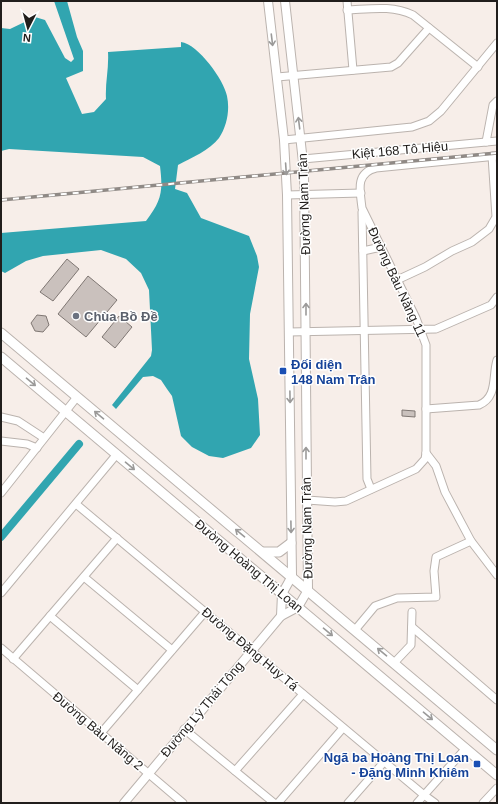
<svg xmlns="http://www.w3.org/2000/svg" width="498" height="804" viewBox="0 0 498 804" font-family="Arial,sans-serif">
<style>
.water{fill:#31a5b0}
.lines{fill:none;stroke-linecap:round;stroke-linejoin:round}
.canal{stroke:#31a5b0;stroke-width:8}
.building{fill:#cac1bd;stroke:#7f7773}
.minor-casing{stroke:#bbb3ae;stroke-width:9}
.tertiary-casing{stroke:#bbb3ae;stroke-width:10}
.secondary-casing{stroke:#bbb3ae;stroke-width:11}
.minor{stroke:#fff;stroke-width:7}
.tertiary{stroke:#fff;stroke-width:8}
.secondary{stroke:#fff;stroke-width:9}
.rail-casing{stroke:#908a86;stroke-width:3.5}
.rail{stroke:#fff;stroke-width:2;stroke-dasharray:6;stroke-linecap:butt}
.oneway{stroke:#9b9a99}
.worship-dot{fill:#6b7280;stroke:#fff;stroke-width:1.5}
.transit-dot{fill:#1a4fb4;stroke:#fff;stroke-width:1.5}
.labels{text-anchor:middle;dominant-baseline:central;stroke-width:3;stroke-linejoin:round;paint-order:stroke}
.street-label{font-size:13px;fill:#211e1c;stroke:#fff}
.worship-label{font-size:13px;font-weight:bold;fill:#5b616d;stroke:#fff;text-anchor:start}
.transit-label{font-size:13px;font-weight:bold;fill:#164399;stroke:#fff;text-anchor:start}
</style>
<rect width="100%" height="100%" fill="#f7eee9"/>
<path class="water" d="M54,1H67L77,37L83,51V71L66,78L82,114L94,112L106,99C105,83 109,69 108,52L181,47V42C198,44 224,80 227,96C230,110 227,126 219,138C210,150 191,158 178,165L175,189L187,193L201,218L249,236L257,256L259,267L250,314L249,359L258,399L260,435L251,448L223,458L209,456L192,447L181,436L172,396L167,389L161,380L153,376L143,377L116,409L112,405L151,356L152,350L149,290L141,273L126,259L101,250L43,256L26,261L5,273L1,271V233L146,221C162,200 163,191 160,166L143,157L9,149L1,151V28L10,29L35,17L45,20L65,58L71,62L74,59Z"/>
<g class="lines">
<polyline class="canal" points="1,537 79,444"/>
</g>
<g class="building">
<polygon points="67,259 79,269 53,301 40,292"/>
<polygon points="88,276 117,300 86,337 58,314"/>
<polygon points="37,315 46,316 49,325 43,332 35,331 31,323"/>
<polygon points="119,316 132,327 115,348 102,337"/>
<polygon points="402,410 415,411 415,417 402,416"/>
</g>
<g class="lines">
<g class="minor-casing">
<g id="minor">
<polyline points="347,1 353,70"/>
<path d="M347,10C370,9 392,5 413,15L478,67"/>
<polyline points="277,77 391,67 398,63 429,28"/>
<polyline points="284,140 412,127 429,121 441,111 497,43"/>
<polyline points="486,142 493,105 497,101"/>
<polyline points="303,159 497,141"/>
<polyline points="287,195 361,193"/>
<polyline points="362,212 367,479 371,489"/>
<polyline points="363,251 381,247"/>
<polyline points="397,280 425,267 452,251 472,242 489,229 496,217 492,156"/>
<polyline points="289,332 436,329 491,305 497,297"/>
<path d="M426,409L479,405C498,397 492,376 497,360"/>
<polyline points="1,417 18,421 44,438"/>
<polyline points="1,441 27,444 37,448"/>
<polyline points="426,453 436,466 445,492 471,541 497,575"/>
<polyline points="1,493 77,397"/>
<path d="M307,500L335,502L346,501L416,469L425,459L426,453V345L416,318L362,208C360,191 355,173 376,168L497,156"/>
<polyline points="76,504 424,795 435,803"/>
<polyline points="84,577 172,650"/>
<polyline points="1,593 117,454"/>
<polyline points="50,616 138,690"/>
<polyline points="412,627 497,700"/>
<polyline points="355,630 375,606 397,598 436,597 434,571 436,557 471,541"/>
<polyline points="1,648 183,803"/>
<polyline points="13,659 117,538"/>
<polyline points="394,663 411,645 412,612"/>
<polyline points="184,729 274,803"/>
<polyline points="101,733 205,612"/>
<polyline points="235,771 303,694"/>
<polyline points="278,803 343,728"/>
<polyline points="348,803 384,762"/>
<polyline points="417,803 466,748"/>
<polyline points="483,803 497,788"/>
</g>
</g>
<g class="tertiary-casing">
<g id="tertiary">
<polyline points="268,1 284,140 287,195 292,576 282,594 281,616"/>
<polyline points="124,803 281,616 298,607 308,590 304,171 285,1"/>
</g>
</g>
<g class="secondary-casing">
<g id="secondary">
<polyline points="1,333 497,750"/>
<polyline points="1,357 497,775"/>
<polyline points="263,552 279,552 291,543"/>
</g>
</g>
<use href="#minor" class="minor"/>
<use href="#tertiary" class="tertiary"/>
<use href="#secondary" class="secondary"/>
<g class="rail-casing">
<polyline id="rail" points="1,200 497,153"/>
</g>
<use href="#rail" class="rail"/>
</g>
<defs><path id="oneway-shaft" d="M-6 0H5M1.5-3L5.5 0L1.5 3" fill="none" stroke-width="1.6" stroke-linecap="round" stroke-linejoin="round"/></defs>
<g class="oneway">
<use href="#oneway-shaft" transform="translate(272 40) rotate(83)"/>
<use href="#oneway-shaft" transform="translate(299 123) rotate(-97)"/>
<use href="#oneway-shaft" transform="translate(286 169) rotate(86)"/>
<use href="#oneway-shaft" transform="translate(306 309) rotate(-90)"/>
<use href="#oneway-shaft" transform="translate(31 382) rotate(40)"/>
<use href="#oneway-shaft" transform="translate(290 397) rotate(89)"/>
<use href="#oneway-shaft" transform="translate(99 415) rotate(-140)"/>
<use href="#oneway-shaft" transform="translate(306 453) rotate(-90)"/>
<use href="#oneway-shaft" transform="translate(130 466) rotate(40)"/>
<use href="#oneway-shaft" transform="translate(291 527) rotate(89)"/>
<use href="#oneway-shaft" transform="translate(240 533) rotate(-140)"/>
<use href="#oneway-shaft" transform="translate(328 632) rotate(40)"/>
<use href="#oneway-shaft" transform="translate(382 652) rotate(-140)"/>
<use href="#oneway-shaft" transform="translate(428 716) rotate(40)"/>
</g>
<circle class="worship-dot" cx="76" cy="316" r="4"/>
<g class="transit-dot">
<rect x="279" y="367" width="8" height="8" rx="2"/>
<rect x="473" y="760" width="8" height="8" rx="2"/>
</g>
<g class="labels">
<g class="street-label">
<text transform="translate(400 150) rotate(-5)">Kiệt 168 Tô Hiệu</text>
<text transform="translate(304 204) rotate(-92)">Đường Nam Trân</text>
<text transform="translate(397 282) rotate(65)">Đường Bàu Năng 11</text>
<text transform="translate(307 528) rotate(-91)">Đường Nam Trân</text>
<text transform="translate(249 566) rotate(40)">Đường Hoàng Thị Loan</text>
<text transform="translate(250 649) rotate(40)">Đường Đặng Huy Tá</text>
<text transform="translate(202 709) rotate(-50)">Đường Lý Thái Tông</text>
<text transform="translate(98 731) rotate(40)">Đường Bàu Năng 2</text>
</g>
<g class="worship-label">
<text x="84" y="316">Chùa Bồ Đề</text>
</g>
<g class="transit-label">
<text x="291" y="364">Đối diện<tspan x="291" dy="15">148 Nam Trân</tspan></text>
<text x="469" y="757" text-anchor="end">Ngã ba Hoàng Thị Loan<tspan x="469" dy="15">- Đặng Minh Khiêm</tspan></text>
</g>
</g>
<rect width="498" height="804" fill="none" stroke="#211e1c" stroke-width="4"/>
<g transform="translate(28 28) rotate(186)" stroke="#ffffff" stroke-width="3" paint-order="stroke">
<path d="M0-3L7 15L0 10L-7 15Z" fill="#211e1c"/>
<text y="-6" font-size="11" font-weight="bold" text-anchor="middle" fill="#211e1c">N</text>
</g>
</svg>
